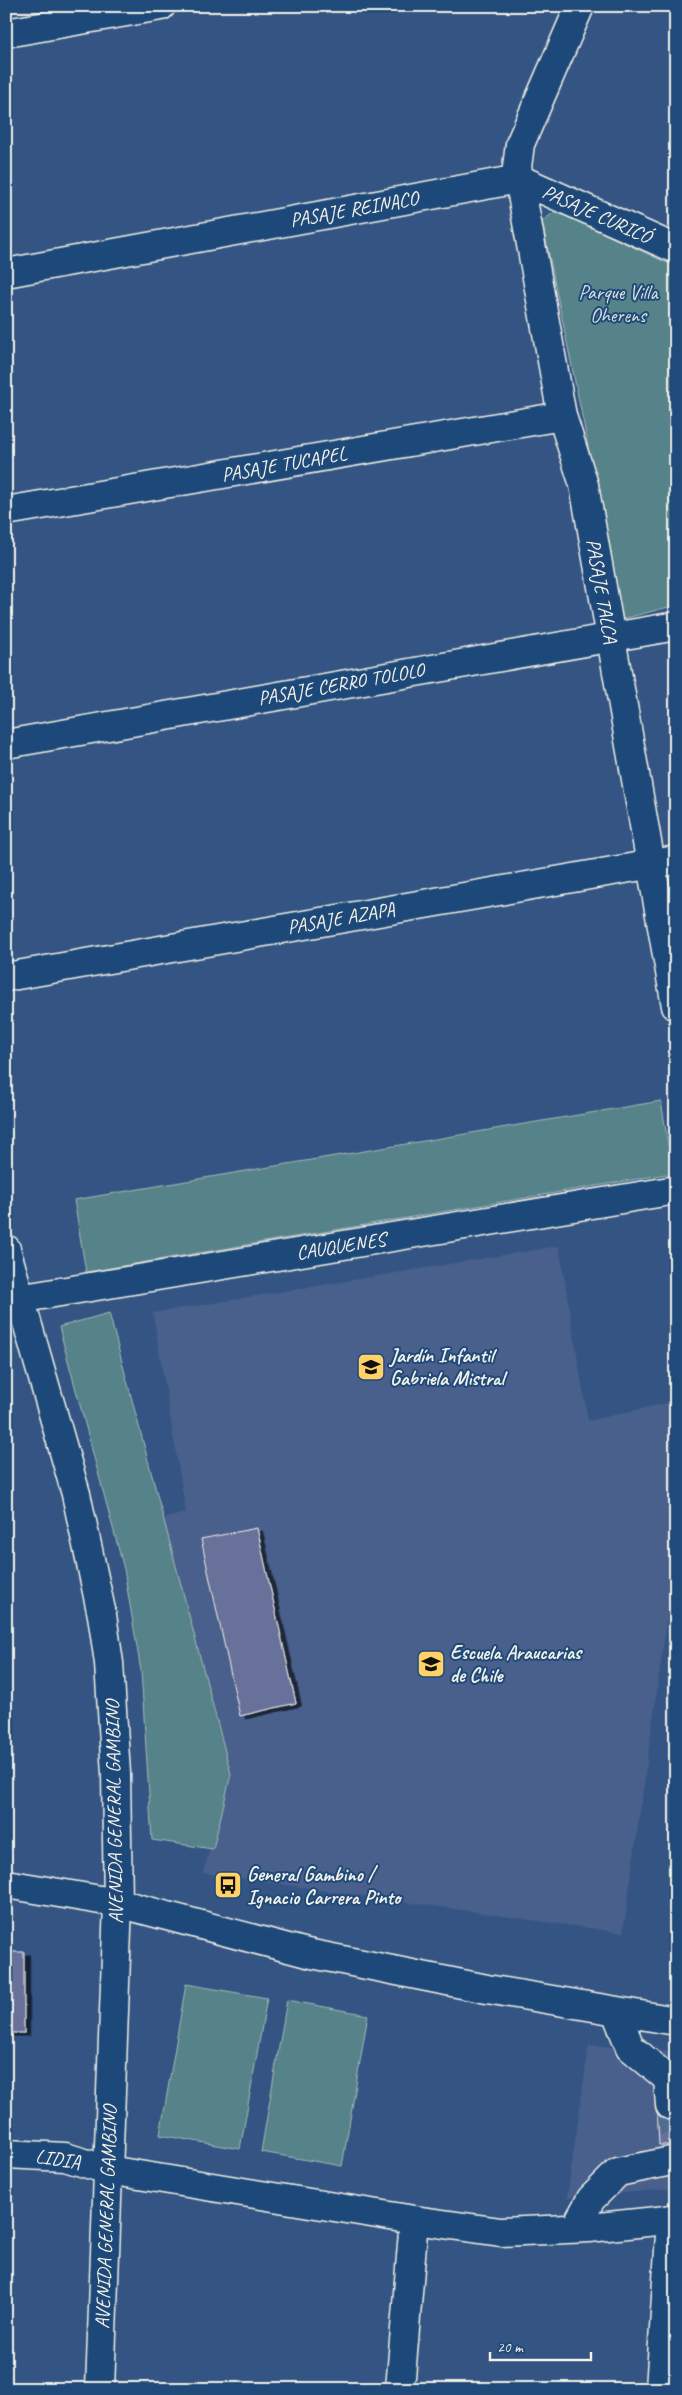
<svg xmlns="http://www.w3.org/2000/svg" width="682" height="2395" viewBox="0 0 682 2395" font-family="Caveat,sans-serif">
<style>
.built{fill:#48608c}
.green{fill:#578289;stroke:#a6bab8}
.building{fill:#68719a;stroke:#f4f1e8;filter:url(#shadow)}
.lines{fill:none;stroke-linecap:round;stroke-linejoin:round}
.minor-tunnel{stroke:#516c92;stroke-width:28;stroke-dasharray:28 14;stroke-linecap:butt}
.minor-casing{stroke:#f4f1e8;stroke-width:31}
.major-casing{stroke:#f4f1e8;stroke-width:31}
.minor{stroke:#1f4a7a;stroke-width:28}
.major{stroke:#1f4a7a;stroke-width:28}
.labels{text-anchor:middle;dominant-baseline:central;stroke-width:4;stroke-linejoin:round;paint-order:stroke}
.street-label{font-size:20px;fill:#f4f1e8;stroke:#1f4a7a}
.park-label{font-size:20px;fill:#dce0da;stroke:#1f4a7a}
.poi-label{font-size:20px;font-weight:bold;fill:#f4f1e8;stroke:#1f4a7a;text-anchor:start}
</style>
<defs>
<filter id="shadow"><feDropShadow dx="5.5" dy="3" stdDeviation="0" flood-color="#0009"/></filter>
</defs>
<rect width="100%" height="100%" fill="#345583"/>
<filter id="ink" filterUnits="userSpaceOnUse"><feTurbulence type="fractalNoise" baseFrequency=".02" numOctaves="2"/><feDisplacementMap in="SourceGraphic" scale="10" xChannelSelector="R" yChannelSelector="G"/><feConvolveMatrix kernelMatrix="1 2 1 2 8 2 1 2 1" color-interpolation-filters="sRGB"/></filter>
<g filter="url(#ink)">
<g class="built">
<polygon points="559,1246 588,1421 676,1401 676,1554 623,1933 203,1873 231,1774 162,1519 186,1513 153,1313"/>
<polygon points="589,2045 676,2053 676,2188 567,2198"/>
</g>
<g class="green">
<polygon points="556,211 676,267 676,605 619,620 585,430 542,221"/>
<polygon points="661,1101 673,1173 86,1272 74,1200"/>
<polygon points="109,1313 231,1774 213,1849 152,1840 141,1671 124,1569 59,1327"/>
<polygon points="186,1984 267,1998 240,2149 160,2135"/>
<polygon points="287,2000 368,2015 342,2166 261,2152"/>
</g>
<g class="building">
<polygon points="257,1528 296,1703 240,1716 201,1539"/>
<rect x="6" y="1952" width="18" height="81"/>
<polygon points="676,2105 676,2145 659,2145 657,2106"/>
</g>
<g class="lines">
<polyline class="minor-tunnel" points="670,2105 676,2143"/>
<g class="minor-casing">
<g id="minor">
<polyline points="580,6 520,144 517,167 562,416 584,485 676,1006"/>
<polyline points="6,33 161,6"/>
<polyline points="519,179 676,249"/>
<polyline points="6,273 519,179"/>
<polyline points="6,511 562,416"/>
<polyline points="6,744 676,626"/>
<polyline points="6,977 676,860"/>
<polyline points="6,1249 76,1494 102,1615 109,1663 116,1774 118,1903 100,2389"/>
<polyline points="6,1301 676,1190"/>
<polyline points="616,2012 630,2047 668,2079 670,2105"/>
<polyline points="6,2154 65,2157 108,2170 414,2220 501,2232 589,2228 676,2219"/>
<polyline points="575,2228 591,2199 618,2172 676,2160"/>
<polyline points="400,2389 414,2220"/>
<polyline points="660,2389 671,2219"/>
</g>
</g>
<g class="major-casing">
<polyline id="major" points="6,1884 118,1903 307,1953 487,1989 676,2021"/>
</g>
<use href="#minor" class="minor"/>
<use href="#major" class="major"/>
</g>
</g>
<defs>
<g id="school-square" transform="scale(1.4375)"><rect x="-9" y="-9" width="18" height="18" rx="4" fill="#ffd166" stroke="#1f4a7a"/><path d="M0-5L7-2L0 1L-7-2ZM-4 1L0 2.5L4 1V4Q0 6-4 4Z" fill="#111"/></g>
<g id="bus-square" transform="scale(1.4375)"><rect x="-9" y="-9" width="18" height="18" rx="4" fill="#ffd166" stroke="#1f4a7a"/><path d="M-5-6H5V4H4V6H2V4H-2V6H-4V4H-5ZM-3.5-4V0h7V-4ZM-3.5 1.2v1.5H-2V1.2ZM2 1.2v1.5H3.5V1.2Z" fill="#111"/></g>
</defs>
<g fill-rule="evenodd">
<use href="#school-square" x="371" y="1367"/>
<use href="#school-square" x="431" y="1664"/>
<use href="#bus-square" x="228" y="1885"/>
</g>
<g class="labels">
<g class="street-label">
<text transform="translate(354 209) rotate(-10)">PASAJE REINACO</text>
<text transform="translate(597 214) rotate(24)">PASAJE CURICÓ</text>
<text transform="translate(284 464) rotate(-10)">PASAJE TUCAPEL</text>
<text transform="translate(602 591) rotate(80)">PASAJE TALCA</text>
<text transform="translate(341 684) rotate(-10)">PASAJE CERRO TOLOLO</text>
<text transform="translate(341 918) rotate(-10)">PASAJE AZAPA</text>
<text transform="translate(341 1246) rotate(-9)">CAUQUENES</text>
<text transform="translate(114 1812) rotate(-91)">AVENIDA GENERAL GAMBINO</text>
<text transform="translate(58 2159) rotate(8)">LIDIA</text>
<text transform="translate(106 2217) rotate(-88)">AVENIDA GENERAL GAMBINO</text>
</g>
<g class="park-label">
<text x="618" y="292">Parque Villa<tspan x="618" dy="23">Oherens</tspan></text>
</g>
<g class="poi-label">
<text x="390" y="1355">Jardín Infantil<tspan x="390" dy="23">Gabriela Mistral</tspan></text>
<text x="450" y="1652">Escuela Araucarias<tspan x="450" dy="23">de Chile</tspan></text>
<text x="247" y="1874">General Gambino /<tspan x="247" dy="23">Ignacio Carrera Pinto</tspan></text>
</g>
</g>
<rect width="682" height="2395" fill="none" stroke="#1f4a7a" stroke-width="25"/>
<rect x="12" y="12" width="657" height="2370" fill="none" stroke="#f4f1e8" stroke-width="2" filter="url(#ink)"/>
<path d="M490 2352v8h101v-8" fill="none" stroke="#f4f1e8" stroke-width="2.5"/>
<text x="497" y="2352" font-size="15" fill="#f4f1e8" stroke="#1f4a7a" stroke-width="4" paint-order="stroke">20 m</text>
</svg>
